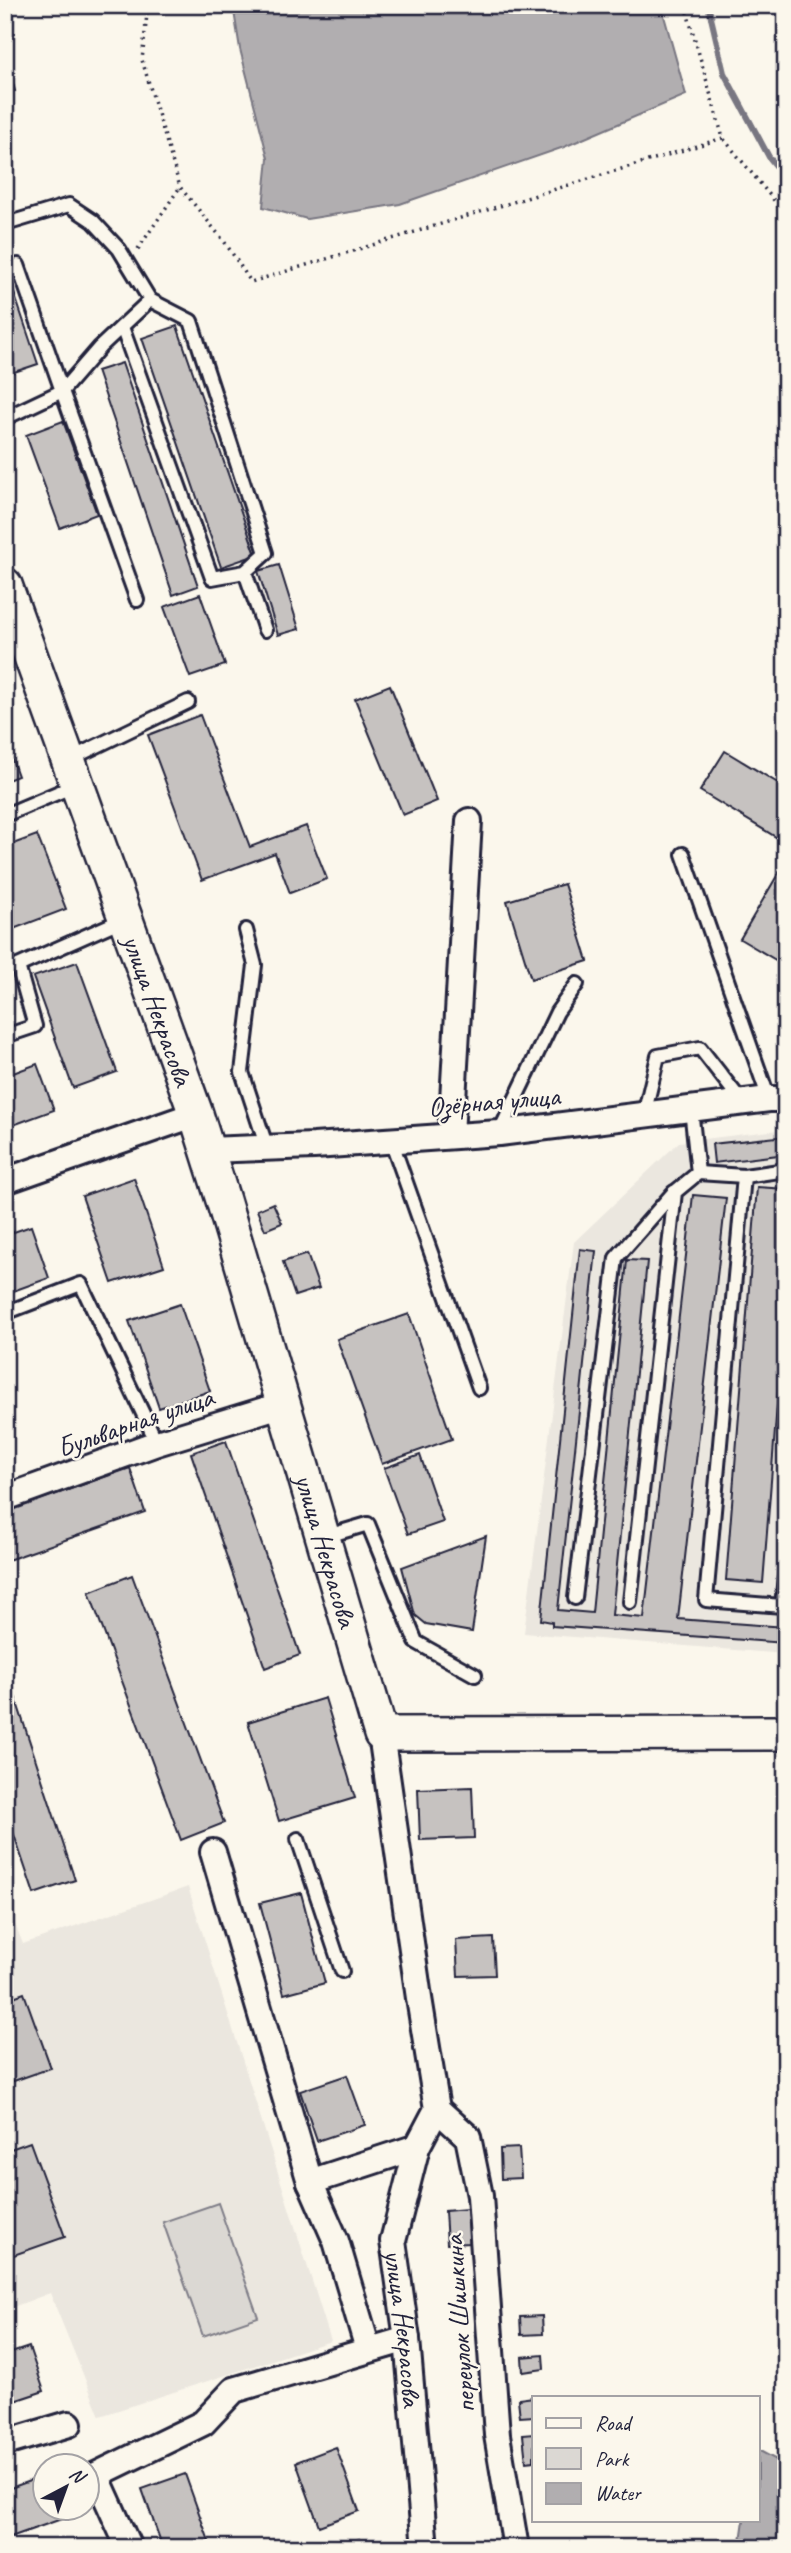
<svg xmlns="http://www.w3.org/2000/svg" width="791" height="2553" viewBox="0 0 791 2553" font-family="Caveat,sans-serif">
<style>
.built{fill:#ebe7df}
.green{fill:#dbd8d3;stroke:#7e7d87;stroke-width:2}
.water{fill:#b1aeb0;stroke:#787681;stroke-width:2}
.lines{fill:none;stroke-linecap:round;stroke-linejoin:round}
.stream{stroke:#787681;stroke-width:6}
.building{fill:#c6c2c0;stroke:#22223b;stroke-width:2}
.lane-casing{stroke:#22223b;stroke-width:18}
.street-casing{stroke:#22223b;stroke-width:30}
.secondary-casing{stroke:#22223b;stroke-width:38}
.path{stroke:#22223b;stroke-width:3.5;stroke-dasharray:2 5;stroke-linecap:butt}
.lane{stroke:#fbf7ec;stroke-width:12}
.street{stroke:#fbf7ec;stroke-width:24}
.secondary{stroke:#fbf7ec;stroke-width:33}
.labels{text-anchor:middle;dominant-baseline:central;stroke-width:5;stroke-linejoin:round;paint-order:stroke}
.street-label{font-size:28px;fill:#22223b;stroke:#fbf7ec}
</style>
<rect width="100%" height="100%" fill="#fbf7ec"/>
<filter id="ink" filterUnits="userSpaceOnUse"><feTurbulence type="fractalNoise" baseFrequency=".0143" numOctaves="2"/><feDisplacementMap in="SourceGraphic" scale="14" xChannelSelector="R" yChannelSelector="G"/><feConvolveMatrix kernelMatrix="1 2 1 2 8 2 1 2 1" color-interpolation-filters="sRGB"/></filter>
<g filter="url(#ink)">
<g class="built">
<polygon points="786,1129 786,1654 524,1633 574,1242 679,1142"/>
<polygon points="188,1887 331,2341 100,2416 50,2293 5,2310 5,1899 23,1944"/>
</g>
<polygon class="green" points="218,2203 258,2317 203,2336 163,2222"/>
<g class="water">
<polygon points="233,5 661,5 686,95 564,147 400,204 307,219 263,207 268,158 240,49"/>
<polygon points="758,2450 786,2465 786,2548 740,2548 744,2520 758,2520"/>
</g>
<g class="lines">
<polyline class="stream" points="708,5 724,73 769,157 786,178"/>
</g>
<g class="building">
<polygon points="5,51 15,91 5,93"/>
<polygon points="5,266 38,364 5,375"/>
<polygon points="177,326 256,555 221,567 142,338"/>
<polygon points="122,363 198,586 173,595 97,371"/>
<polygon points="63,421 97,514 60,528 26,435"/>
<polygon points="279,565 299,629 278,635 258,571"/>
<polygon points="200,594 225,665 190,677 164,607"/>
<polygon points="390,685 437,801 403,815 355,699"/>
<polygon points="200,715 250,847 306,826 327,879 290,893 275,853 202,880 148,735"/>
<polygon points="5,740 18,776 5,781"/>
<polygon points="725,751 786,788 784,842 700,791"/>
<polygon points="37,835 66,909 8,931 5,923 5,847"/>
<polygon points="781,869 786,871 786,950 779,962 740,939"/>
<polygon points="564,884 588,961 531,979 507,901"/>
<polygon points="77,962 117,1072 73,1088 33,977"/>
<polygon points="37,1064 54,1110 5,1128 5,1076"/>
<polygon points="786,1136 786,1154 714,1163 712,1144"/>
<polygon points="134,1178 164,1266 112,1283 82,1196"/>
<polygon points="757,1187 786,1189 786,1290 763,1583 726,1580"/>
<polygon points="693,1195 726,1198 678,1619 786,1627 786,1643 552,1626 552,1622 541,1620 580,1249 596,1251 558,1610 592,1613 627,1260 647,1261 612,1615 644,1618"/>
<polygon points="273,1203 282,1223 265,1230 257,1210"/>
<polygon points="31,1226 49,1278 5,1294 5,1235"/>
<polygon points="307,1254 319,1288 295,1296 283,1262"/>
<polygon points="180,1304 210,1391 159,1408 129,1321"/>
<polygon points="409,1314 452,1439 382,1464 337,1339"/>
<polygon points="226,1441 300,1655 265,1668 191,1453"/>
<polygon points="420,1455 443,1522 408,1534 384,1468"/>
<polygon points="130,1468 145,1512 5,1561 5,1512"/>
<polygon points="486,1536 472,1632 426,1624 415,1615 402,1567"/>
<polygon points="132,1575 224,1823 181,1840 89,1592"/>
<polygon points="5,1666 75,1880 34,1894 5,1808"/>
<polygon points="325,1698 355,1798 279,1821 248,1722"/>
<polygon points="472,1787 474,1838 420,1840 418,1789"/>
<polygon points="301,1893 325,1983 284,1994 260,1903"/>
<polygon points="493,1938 495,1975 458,1976 456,1940"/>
<polygon points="24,1993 51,2068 5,2084 5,2000"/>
<polygon points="347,2075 365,2125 317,2141 300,2091"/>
<polygon points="30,2142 65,2237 11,2256 5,2241 5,2151"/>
<polygon points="519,2148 521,2178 501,2179 500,2149"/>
<polygon points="467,2209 470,2243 447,2244 445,2211"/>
<polygon points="542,2316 543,2334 521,2335 520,2317"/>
<polygon points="29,2347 44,2391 5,2404 5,2355"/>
<polygon points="543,2355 544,2369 523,2372 522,2357"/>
<polygon points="534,2397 534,2416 520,2417 518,2399"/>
<polygon points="534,2434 534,2461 526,2462 523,2435"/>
<polygon points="336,2447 359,2511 319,2526 296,2462"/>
<polygon points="185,2474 210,2544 201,2548 163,2548 142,2489"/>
<polygon points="46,2475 46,2508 86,2508 87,2510 5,2539 5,2490"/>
<polygon points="359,2539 362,2548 332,2548"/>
</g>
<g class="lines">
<g class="lane-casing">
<g id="lane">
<polyline points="6,224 69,205 93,221 119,249 150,300 100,347 62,391 137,600"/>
<polyline points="122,327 212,578 245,572 266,553 191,321 150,300"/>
<polyline points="5,418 62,391 18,265"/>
<polyline points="245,572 265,630"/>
<polyline points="68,760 188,702"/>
<polyline points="5,815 76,785"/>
<polyline points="683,854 769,1099"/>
<polyline points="246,930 255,965 242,1072 267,1148"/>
<polyline points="5,1036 35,1026 18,966 124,919"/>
<polyline points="644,1115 658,1056 700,1048 742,1102"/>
<polyline points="499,1133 557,1012 577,984"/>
<polyline points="391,1140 479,1388"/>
<polyline points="698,1173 744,1176 786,1170"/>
<polyline points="744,1176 706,1600 782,1606 786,1566"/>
<polyline points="5,1313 81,1284 157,1443"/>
<polyline points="324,1537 368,1524 416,1642 475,1675"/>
<polyline points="575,1598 616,1258 674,1192"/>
<polyline points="630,1602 675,1192 698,1173 691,1109"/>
<polyline points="298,1839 342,1971"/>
</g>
</g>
<g class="street-casing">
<g id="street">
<polyline points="451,1135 469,821"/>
<polyline points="207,1150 314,1146 499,1133 769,1099 786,1099"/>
<polyline points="5,1181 196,1114"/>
<polyline points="5,1498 157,1443 284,1404"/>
<path id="s1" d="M381,1734L419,1998L437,2109L417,2147L393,2241L407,2339L425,2548"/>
<polyline points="213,1852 310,2182 417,2147"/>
<polyline points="437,2109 468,2137 480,2196 497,2435 516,2548"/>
<polyline points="310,2182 336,2241 368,2349"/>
<polyline points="5,2443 69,2424"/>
<polyline points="129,2548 96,2475 203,2423 234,2390 407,2339"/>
</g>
</g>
<g class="secondary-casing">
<g id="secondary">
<path id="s2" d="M5,585L196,1114L223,1200L381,1734L786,1733"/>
</g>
</g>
<g class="path">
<polyline points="148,5 142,60 180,187 224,241 251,282 723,138"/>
<polyline points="685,5 723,138 786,215"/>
<polyline points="138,249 180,187"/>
</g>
<use href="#lane" class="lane"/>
<use href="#street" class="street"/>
<use href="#secondary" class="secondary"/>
</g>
</g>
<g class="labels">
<g class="street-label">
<text stroke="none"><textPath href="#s2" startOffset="452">улица Некрасова</textPath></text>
<text transform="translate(494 1101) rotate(-5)">Озёрная улица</text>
<text transform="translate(135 1422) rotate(-19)">Бульварная улица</text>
<text stroke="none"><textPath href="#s2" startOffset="1018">улица Некрасова</textPath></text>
<text transform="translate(459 2324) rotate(-94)">переулок Шишкина</text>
<text stroke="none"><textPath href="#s1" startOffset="607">улица Некрасова</textPath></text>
</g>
</g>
<rect width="791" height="2553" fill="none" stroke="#fbf7ec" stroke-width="28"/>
<rect x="14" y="14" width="763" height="2525" fill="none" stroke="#22223b" stroke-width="2.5" filter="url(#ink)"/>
<rect x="532" y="2396" width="228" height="126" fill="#fbf7ec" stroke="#a4a2a5" stroke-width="2"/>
<rect x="546" y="2418" width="35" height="10" fill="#fbf7ec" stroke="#a4a2a5" stroke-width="2"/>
<text x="595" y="2430" font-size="21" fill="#22223b">Road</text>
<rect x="546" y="2448" width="35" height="21" fill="#dbd8d3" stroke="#a4a2a5" stroke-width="2"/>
<text x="595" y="2466" font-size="21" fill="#22223b">Park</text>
<rect x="546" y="2483" width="35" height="21" fill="#b1aeb0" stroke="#a4a2a5" stroke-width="2"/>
<text x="595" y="2500" font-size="21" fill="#22223b">Water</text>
<g transform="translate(66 2487) rotate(41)"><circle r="33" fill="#fbf7ec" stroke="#a4a2a5" stroke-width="2"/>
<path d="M0-5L12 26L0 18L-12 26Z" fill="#22223b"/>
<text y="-10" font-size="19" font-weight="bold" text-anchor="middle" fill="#22223b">N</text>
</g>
</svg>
